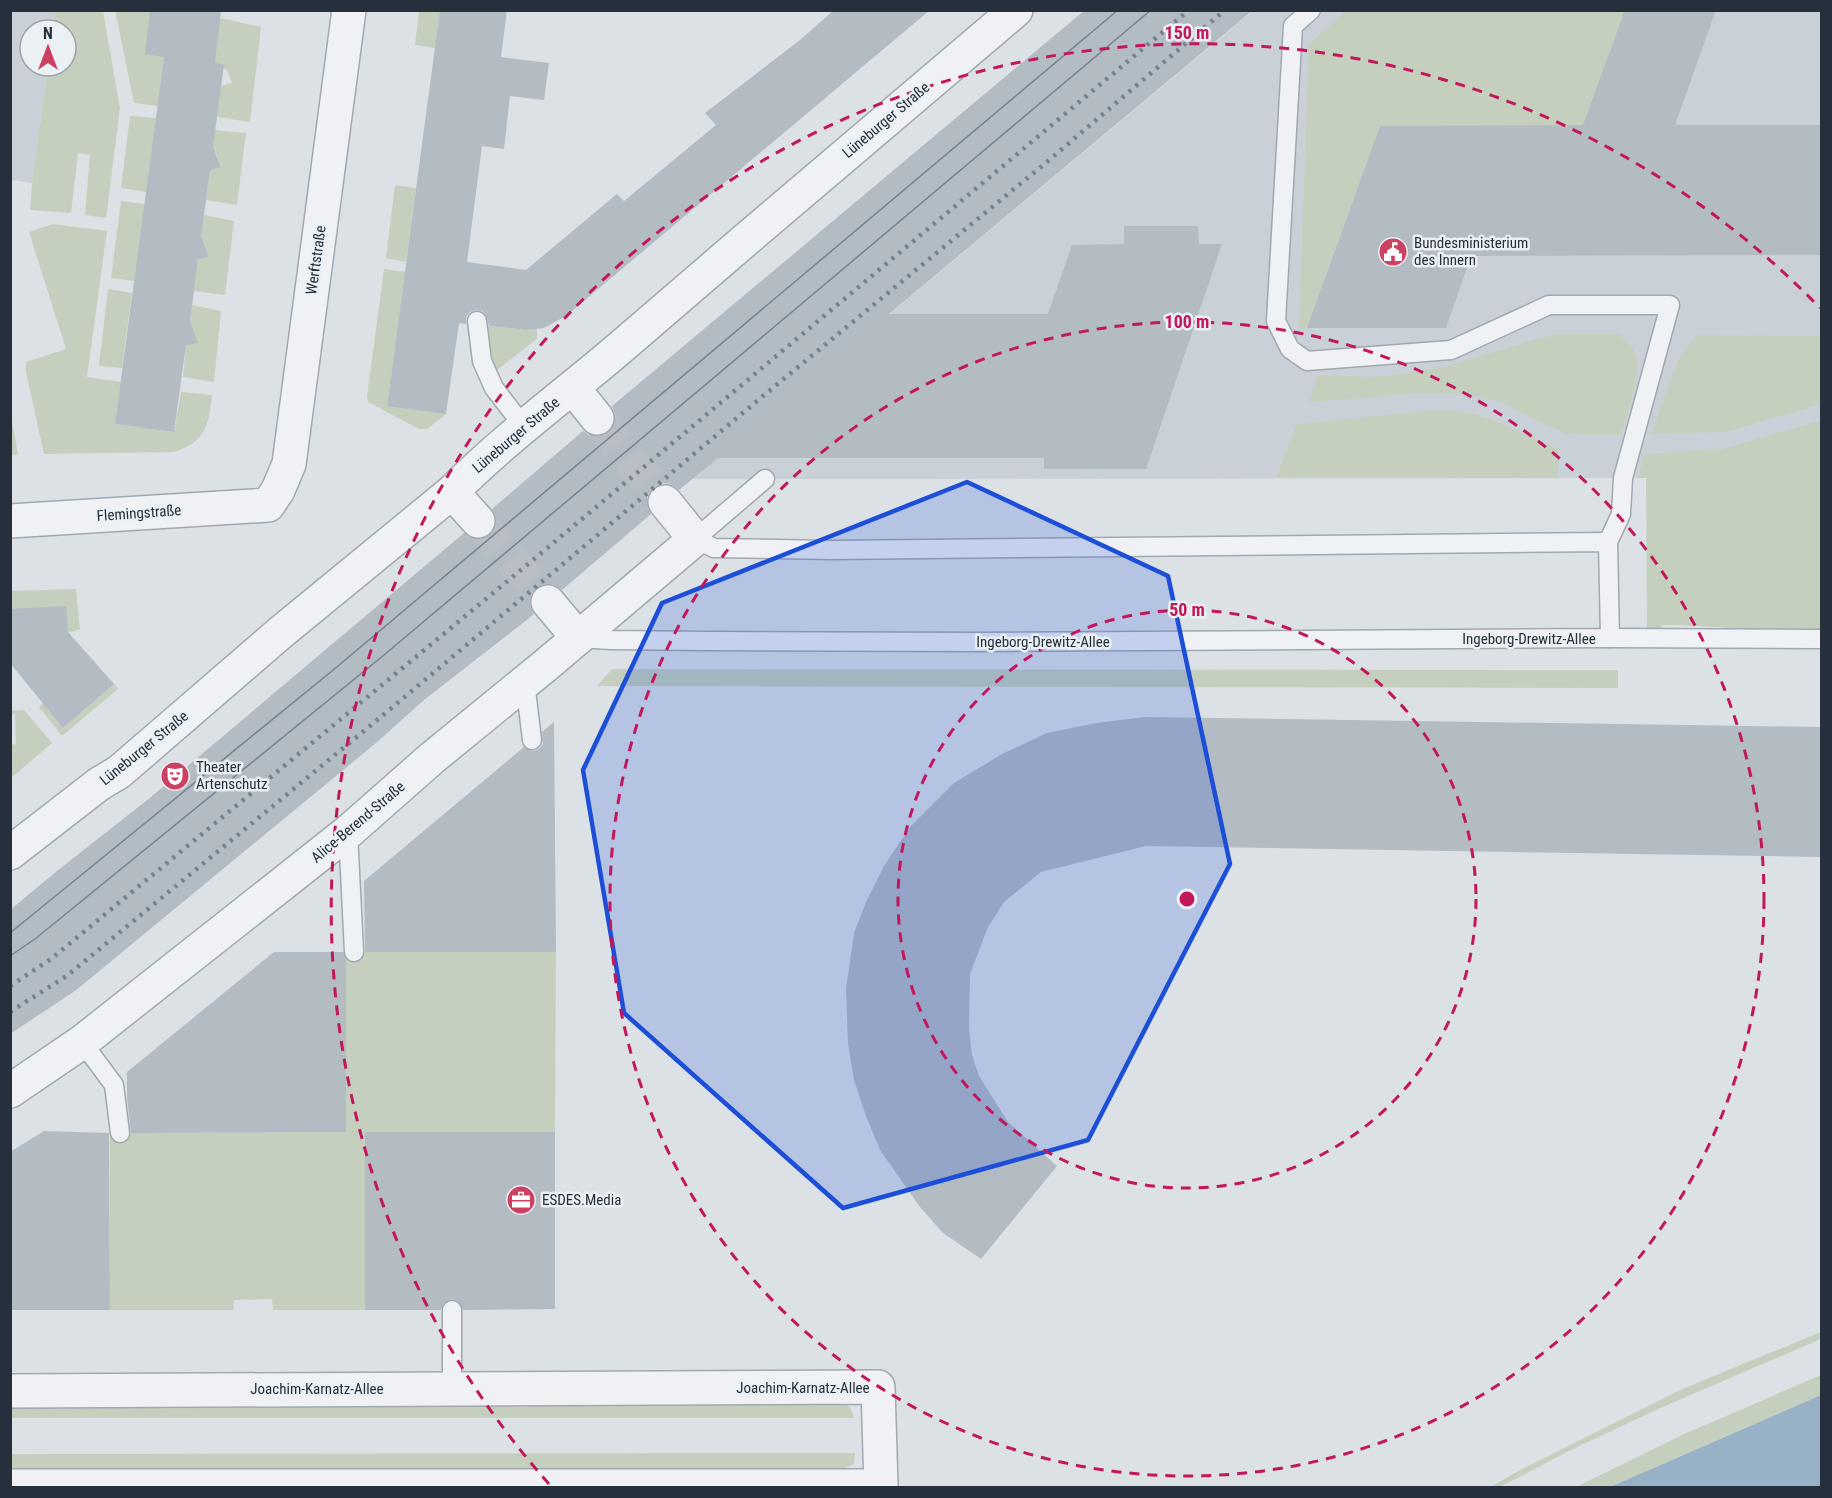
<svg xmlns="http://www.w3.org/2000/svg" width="1832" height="1498" viewBox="0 0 1832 1498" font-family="'Roboto Condensed',sans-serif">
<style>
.built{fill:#cad0d8}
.green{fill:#c4d0bd}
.water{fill:#97b2c7}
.building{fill:#b3bbc3}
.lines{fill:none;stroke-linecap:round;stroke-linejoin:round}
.street-tunnel{stroke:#b8bec4;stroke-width:33;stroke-dasharray:33 16;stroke-linecap:butt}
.lane-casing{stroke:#a2a8b0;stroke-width:21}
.street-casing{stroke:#a2a8b0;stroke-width:36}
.lane{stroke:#eff1f5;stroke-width:18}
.street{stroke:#eff1f5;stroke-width:33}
.tram{stroke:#76828f;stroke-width:1.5}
.rail{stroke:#76828f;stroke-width:4.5;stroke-dasharray:3 6;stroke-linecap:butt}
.marked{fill:#1d4ed8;fill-opacity:0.2;stroke:#1d4ed8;stroke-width:4.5;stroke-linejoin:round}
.ring{fill:none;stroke:#c2185b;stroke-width:3;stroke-dasharray:10 8}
.labels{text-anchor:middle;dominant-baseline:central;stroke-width:5;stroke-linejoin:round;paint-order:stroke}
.street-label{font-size:15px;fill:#26303c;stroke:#ebf0f4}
.poi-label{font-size:15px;fill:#26303c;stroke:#ebf0f4;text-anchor:start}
.centre{fill:#c2185b;stroke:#ebf0f4;stroke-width:3}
.ring-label{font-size:18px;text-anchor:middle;font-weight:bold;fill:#c2185b;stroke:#ebf0f4;stroke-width:5;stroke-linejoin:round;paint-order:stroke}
</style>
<rect width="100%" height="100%" fill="#dce1e6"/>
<g class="built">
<polygon points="11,11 55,11 52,30 30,30 30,66 48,66 32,183 11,180"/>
<polygon points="1253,11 1821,11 1821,476 1646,478 692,479"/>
</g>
<g class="green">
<polygon points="115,10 150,11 164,57 158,106 134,103"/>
<polygon points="55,11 103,11 120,108 106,218 85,215 90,155 78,153 71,213 30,210 32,183 48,66 66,66 66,30 52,30"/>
<polygon points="419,11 440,11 435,48 415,45"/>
<polygon points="1346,11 1625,11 1583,125 1380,126 1307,328 1299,329 1309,44"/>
<polygon points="220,18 261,27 250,122 217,117 221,86 232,83 227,70 209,62"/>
<polygon points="130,116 156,118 146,192 121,188"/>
<polygon points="215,130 246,133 237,205 206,200 210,170 221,166 216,153 212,152"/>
<polygon points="395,185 416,188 406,262 386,258"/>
<polygon points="121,201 145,204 134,281 111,278"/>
<polygon points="204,215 234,221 225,295 194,291 198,259 209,256 203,243 200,242"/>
<path d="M53,224L107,231L87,377L121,382L115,424L174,432L181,392L212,395C209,424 206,442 174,452L44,454L26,372V362L66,349L29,232Z"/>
<polygon points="384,269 405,272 387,405 446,414 427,429 419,429 368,402 367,397"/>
<polygon points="108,289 132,293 122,368 99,366"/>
<polygon points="192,305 221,311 214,382 183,377 186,345 197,342 189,328"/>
<polygon points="486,326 525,330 537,329 537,339 497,370 492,367"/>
<path d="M1557,334H1619C1623,338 1629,343 1632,348C1647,368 1627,413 1620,435L1568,434L1539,422L1502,402L1460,394H1412L1309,402L1317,376L1324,375L1377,377L1445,367L1530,341Z"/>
<polygon points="1696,335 1821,336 1821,404 1726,432 1651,434 1678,360"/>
<path d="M1423,411C1434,411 1446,410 1457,411C1493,415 1525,435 1558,449V478H1276L1297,424Z"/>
<polygon points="10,416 11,416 18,454 11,455"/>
<polygon points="1815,422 1821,423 1821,633 1679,625 1662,625 1656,647 1647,647 1646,478 1638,478 1644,454 1723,449"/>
<polygon points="76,589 80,630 68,632 11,609 11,591"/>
<polygon points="612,669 1618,670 1618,688 597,686"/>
<polygon points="114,684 118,689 62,736 39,707 43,703 63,728"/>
<polygon points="24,710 52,743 11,778 11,745 16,744 15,714 11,714 11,711"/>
<polygon points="346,952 556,952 555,1132 365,1133 365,1310 273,1310 272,1299 234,1300 233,1310 110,1310 110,1133 346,1132"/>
<polygon points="1821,1332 1821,1339 1658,1409 1571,1450 1500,1487 1490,1487 1528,1466 1680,1390"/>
<polygon points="1821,1375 1821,1395 1610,1487 1574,1488 1682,1435"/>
<polygon points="11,1401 842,1401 851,1409 854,1418 11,1418"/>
<polygon points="855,1453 854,1464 840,1470 11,1470 10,1454"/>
</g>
<polygon class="water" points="1821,1395 1821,1487 1610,1487"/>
<g class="building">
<polygon points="150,10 221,10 215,63 224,65 213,147 221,167 210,170 201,237 209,257 198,259 190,322 198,343 186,345 174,432 115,424 164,57 145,54"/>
<polygon points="440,10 507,10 501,57 549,63 544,100 510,96 504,149 482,146 467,262 526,270 617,194 624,201 716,125 705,113 800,40 834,10 930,10 566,316 544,328 525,330 489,326 486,315 482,311 476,310 470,312 466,317 466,324 459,323 446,414 387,406"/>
<polygon points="1085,10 1253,10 889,314 1048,314 1072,245 1124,244 1124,226 1198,226 1199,244 1222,244 1146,469 1044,469 1044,458 718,458 679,490 671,484 663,483 654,487 647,496 647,506 651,514 562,590 555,585 545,584 536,588 531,595 530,605 534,614 528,619 424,700 376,743 75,991 10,1034 10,910 57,871 151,797 464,533 473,539 482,539 490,535 496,526 496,517 492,509 583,431 591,436 599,437 609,432 615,424 616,416 612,406"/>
<polygon points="1625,10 1716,10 1675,125 1821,125 1821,255 1471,256 1446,328 1307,328 1380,126 1583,125"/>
<polygon points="66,606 68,632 114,684 63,728 10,663 10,609"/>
<polygon points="1146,717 1821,727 1821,857 1146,846 1041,872 1004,902 988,927 970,974 969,1029 972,1055 979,1076 1008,1122 1057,1166 981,1259 943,1233 920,1207 880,1150 866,1116 854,1080 848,1044 846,989 854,933 866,902 884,866 910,827 954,783 1002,754 1047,733 1096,723"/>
<polygon points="554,722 556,952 365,952 364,881 524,747 533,751 539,749 543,744 542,732"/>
<polygon points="274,952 343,952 346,959 346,1132 131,1133 127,1098 127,1072"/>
<polygon points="44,1131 109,1133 110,1310 10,1310 10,1152"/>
<polygon points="365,1132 555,1132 555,1309 463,1310 458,1301 451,1299 443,1304 441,1310 365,1310"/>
</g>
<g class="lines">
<g class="street-tunnel">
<polyline points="597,418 665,502"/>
<polyline points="478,521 548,602"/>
</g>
<g class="lane-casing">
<g id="lane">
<polyline points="1311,10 1293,26 1276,321 1290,349 1307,361 1451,350 1549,305 1670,305 1623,478 1621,514 1608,542"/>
<polyline points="477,321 482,361 494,388 524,427"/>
<polyline points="578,638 611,640 706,641 978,642 1610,638 1608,542 832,550 714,548 695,539 765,479"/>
<polyline points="1610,638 1822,639"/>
<polyline points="525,682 532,740"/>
<polyline points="348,832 354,952"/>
<polyline points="82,1042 114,1085 120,1133"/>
<polyline points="452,1389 452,1310"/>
</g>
</g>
<g class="street-casing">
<g id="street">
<polyline points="573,388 597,418"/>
<polyline points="452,492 478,521"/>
<polyline points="10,521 268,505 278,490 289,464 349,10"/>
<polyline points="548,602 578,638"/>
<path d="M10,853L99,784L119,772L280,633L452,492C504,439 565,395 621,347C752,234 883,122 1016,10"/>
<polyline points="10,1091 82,1042 348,832 432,758 546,665 695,539 665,502"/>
<polyline points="10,1391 878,1387 881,1486 10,1486"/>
</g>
</g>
<use href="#lane" class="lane"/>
<use href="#street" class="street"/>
<g class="tram">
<polyline points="10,933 332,671 1118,10"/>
<polyline points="10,956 35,939 384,655 1151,10"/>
</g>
<g class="rail">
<polyline points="10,986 51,959 533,560 1189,10"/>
<polyline points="10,1012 68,975 376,721 763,396 1048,161 1225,10"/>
</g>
</g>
<path class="marked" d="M967,482L1168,576L1230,864L1088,1140L843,1208L624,1013L583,770L662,603Z"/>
<g class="ring">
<circle cx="1187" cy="899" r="289"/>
<circle cx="1187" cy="899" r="577"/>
<path d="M549 1484A866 866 0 0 1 1820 308"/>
</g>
<defs>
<g id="civic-disc" transform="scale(1.5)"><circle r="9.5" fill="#cc4062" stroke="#ebf0f4"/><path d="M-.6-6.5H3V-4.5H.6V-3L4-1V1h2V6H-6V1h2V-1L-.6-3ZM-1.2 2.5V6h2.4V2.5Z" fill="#fff"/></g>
<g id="theatre-disc" transform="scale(1.5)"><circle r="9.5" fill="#cc4062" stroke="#ebf0f4"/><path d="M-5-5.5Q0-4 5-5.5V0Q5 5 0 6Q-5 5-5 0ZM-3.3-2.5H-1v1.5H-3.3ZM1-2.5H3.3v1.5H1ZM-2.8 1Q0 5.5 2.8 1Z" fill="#fff"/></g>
<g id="office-disc" transform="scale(1.5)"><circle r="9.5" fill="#cc4062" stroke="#ebf0f4"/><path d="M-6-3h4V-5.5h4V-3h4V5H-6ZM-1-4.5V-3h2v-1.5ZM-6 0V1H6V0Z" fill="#fff"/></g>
</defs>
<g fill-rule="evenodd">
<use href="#civic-disc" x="1393" y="252"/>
<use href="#theatre-disc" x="175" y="776"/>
<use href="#office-disc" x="521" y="1200"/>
</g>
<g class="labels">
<g class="street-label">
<text transform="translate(886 120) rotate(-40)">Lüneburger Straße</text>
<text transform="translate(316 260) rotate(-82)">Werftstraße</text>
<text transform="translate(516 435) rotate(-40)">Lüneburger Straße</text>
<text transform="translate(139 513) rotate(-4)">Flemingstraße</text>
<text x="1529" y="639">Ingeborg-Drewitz-Allee</text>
<text x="1043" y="642">Ingeborg-Drewitz-Allee</text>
<text transform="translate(144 748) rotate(-39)">Lüneburger Straße</text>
<text transform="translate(358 822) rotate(-40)">Alice-Berend-Straße</text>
<text x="803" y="1388">Joachim-Karnatz-Allee</text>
<text x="317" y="1389">Joachim-Karnatz-Allee</text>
</g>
<g class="poi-label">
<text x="1414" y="243">Bundesministerium<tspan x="1414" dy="17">des Innern</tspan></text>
<text x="196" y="767">Theater<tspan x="196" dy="17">Artenschutz</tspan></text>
<text x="542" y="1200">ESDES.Media</text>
</g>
</g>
<circle cx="1187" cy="899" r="9" class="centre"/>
<g class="ring-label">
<text x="1187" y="39">150 m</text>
<text x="1187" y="328">100 m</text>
<text x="1187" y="616">50 m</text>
</g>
<rect width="1832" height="1498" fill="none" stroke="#26303c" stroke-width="24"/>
<g transform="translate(48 48)"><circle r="28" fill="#ebf0f4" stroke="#9ca3aa" stroke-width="1.5"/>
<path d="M0-4.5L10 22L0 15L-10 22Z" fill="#cc4062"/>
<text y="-9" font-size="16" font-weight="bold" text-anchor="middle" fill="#26303c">N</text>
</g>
</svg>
